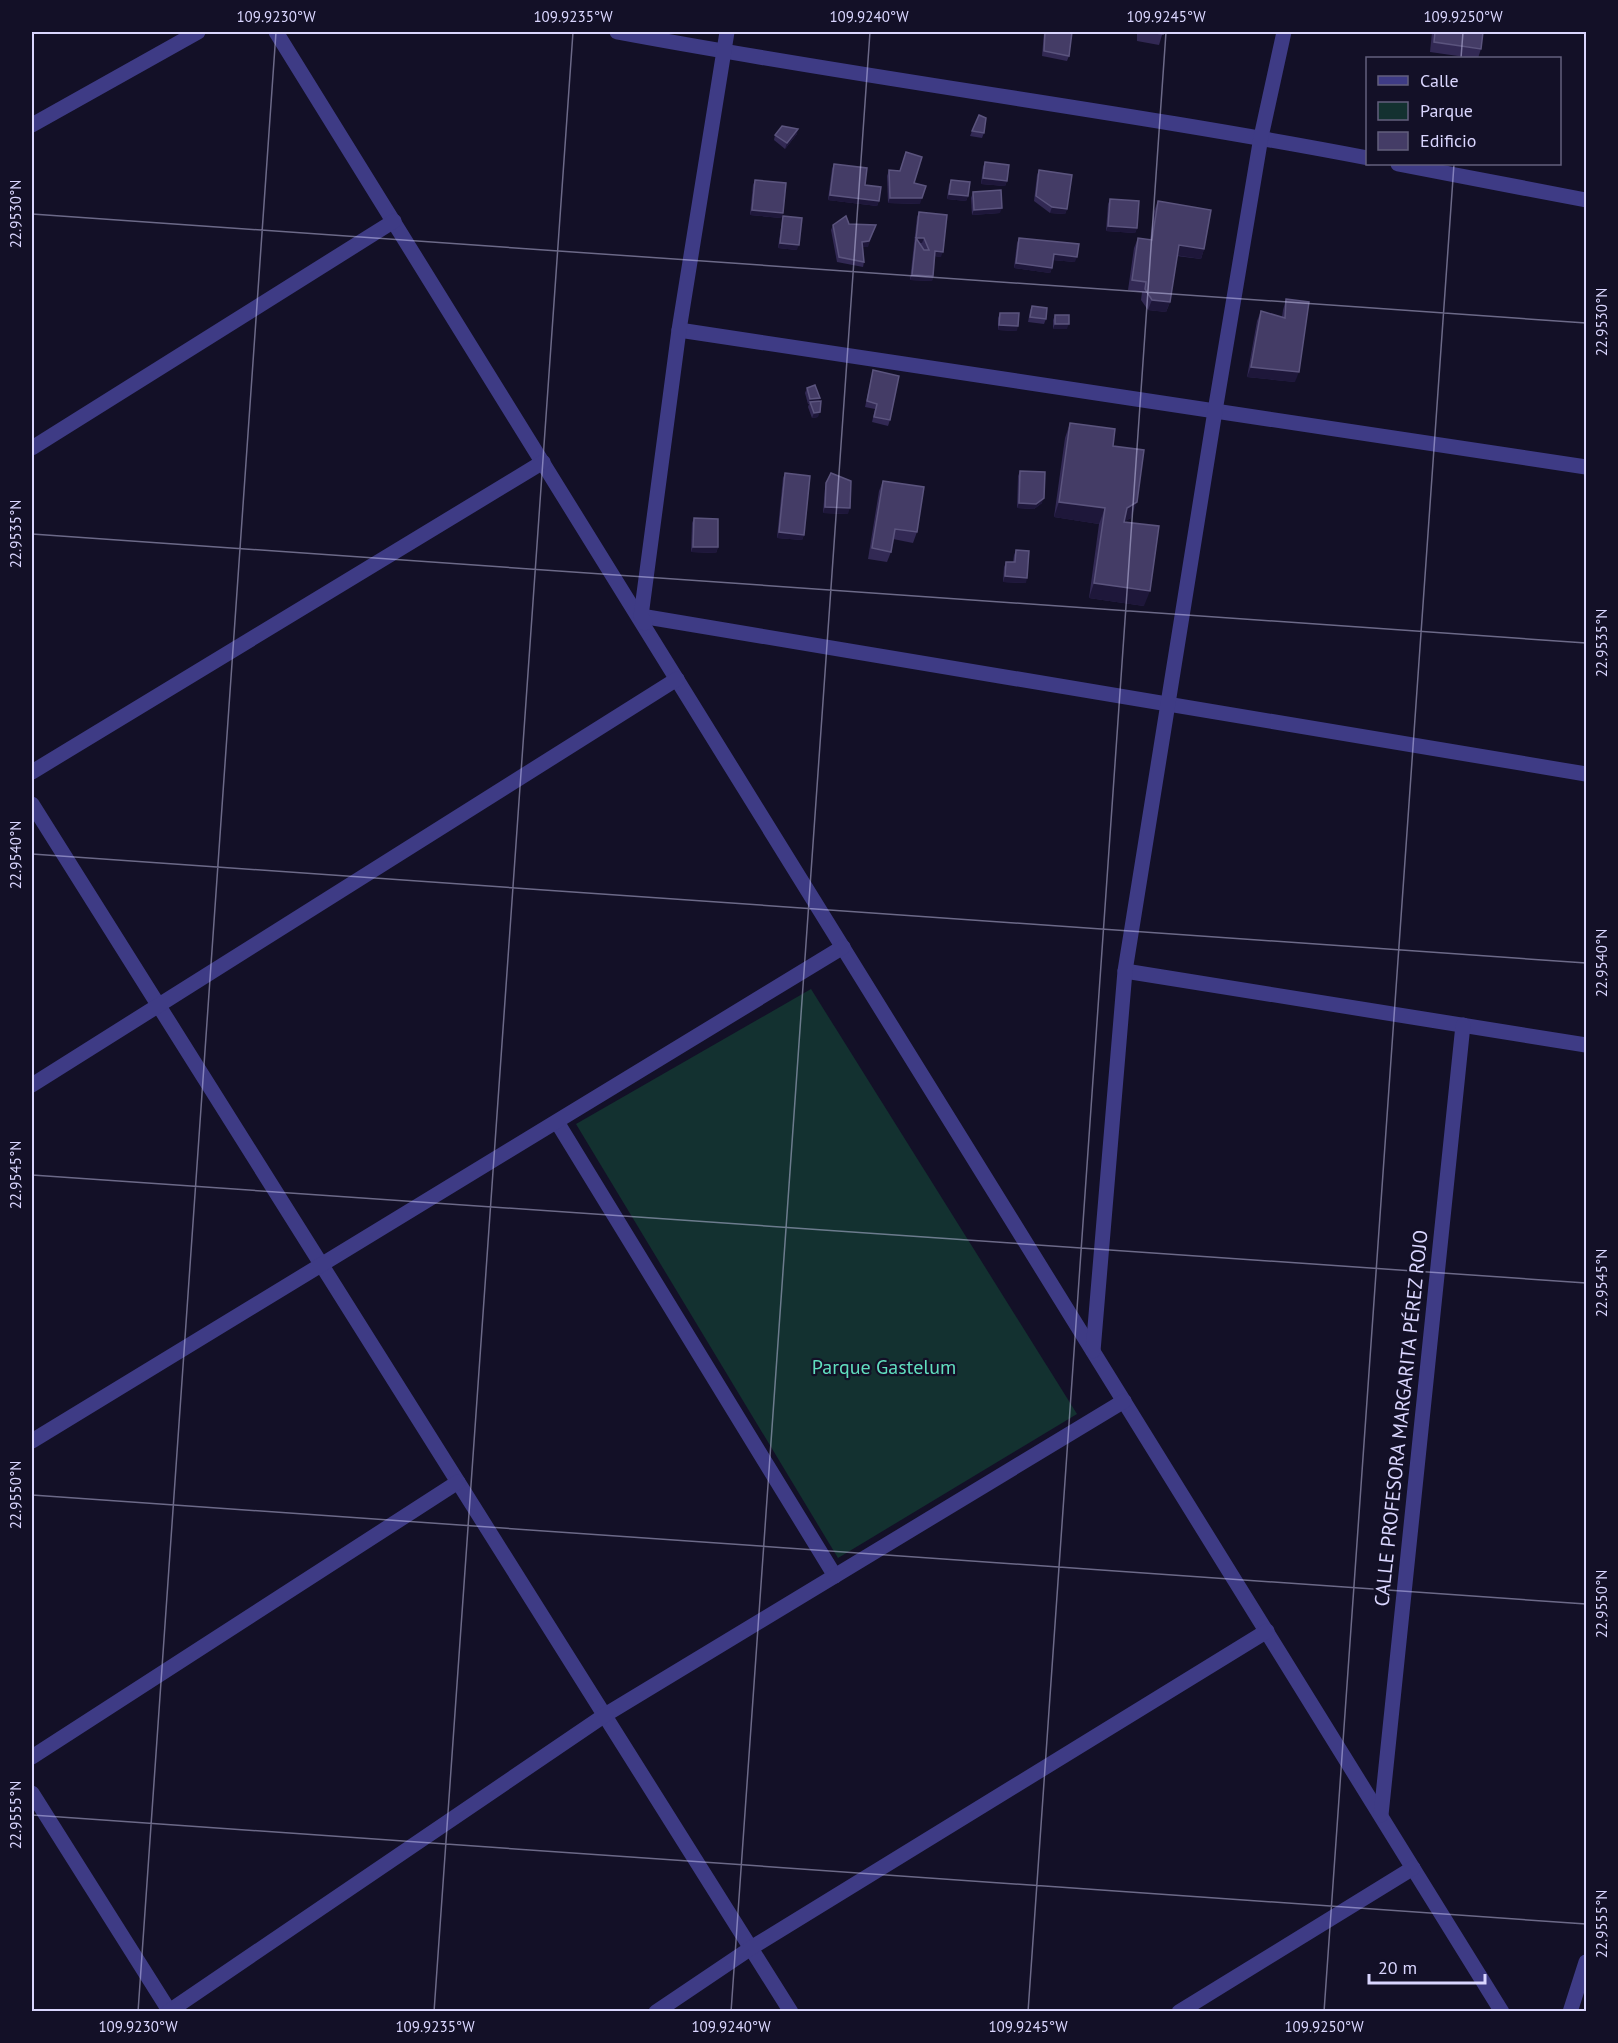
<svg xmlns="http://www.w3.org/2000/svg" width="1618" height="2043" viewBox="0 0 1618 2043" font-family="'PT Sans',sans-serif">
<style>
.green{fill:#133130}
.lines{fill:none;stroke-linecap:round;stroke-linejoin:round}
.minor{stroke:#3e3b85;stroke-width:15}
.wall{fill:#322954}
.shaded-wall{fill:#1e173a}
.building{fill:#443c66;stroke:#5b547e;stroke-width:1.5;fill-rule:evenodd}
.ticks{fill:none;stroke:#dad6ff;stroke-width:1.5;stroke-opacity:0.45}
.labels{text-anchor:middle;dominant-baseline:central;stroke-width:4.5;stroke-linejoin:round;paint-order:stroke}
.park-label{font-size:20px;fill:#61dfbf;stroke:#131027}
.street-label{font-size:20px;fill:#dad6ff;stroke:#131027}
.neatline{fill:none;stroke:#dad6ff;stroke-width:2}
.ticks-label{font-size:15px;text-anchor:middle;fill:#dad6ff}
</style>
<rect width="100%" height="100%" fill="#131027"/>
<polygon class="green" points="811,989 1077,1414 838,1558 576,1124"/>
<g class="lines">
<g class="minor">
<polyline points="276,32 1502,2012"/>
<path d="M617,32C867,79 1118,110 1368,158"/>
<polyline points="32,125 198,32"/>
<polyline points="1398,164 1586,200"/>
<polyline points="679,330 1586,467"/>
<polyline points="32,448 394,221"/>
<polyline points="641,616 1586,774"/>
<polyline points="645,623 641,616 679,330 727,32"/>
<polyline points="32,772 543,462"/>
<polyline points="32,804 791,2012"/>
<polyline points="1125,971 1586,1045"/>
<polyline points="32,1085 677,679"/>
<polyline points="557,1122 835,1576"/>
<polyline points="1093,1351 1125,971 1215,411 1261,137 1284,32"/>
<polyline points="32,1441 843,947"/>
<polyline points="32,1757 458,1482"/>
<polyline points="32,1793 170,2012"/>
<polyline points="1381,1815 1463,1025"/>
<polyline points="168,2012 605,1715 1124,1401"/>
<polyline points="656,2012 751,1948 1267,1631"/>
<polyline points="1179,2012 1413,1868"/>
<polyline points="1570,2012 1586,1962"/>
</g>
</g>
<g class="wall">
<polygon points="1044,32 1072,32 1069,56 1067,61 1042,56"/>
<polygon points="1137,32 1163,32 1159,45 1137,41"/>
<polygon points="1432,32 1483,32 1481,49 1478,58 1472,58 1430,52"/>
<polygon points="972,131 984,133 982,138 970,136"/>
<polygon points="797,134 785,149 774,140 775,135"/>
<polygon points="985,162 1007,181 1005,186 981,184 983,167"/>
<polygon points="834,164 865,185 879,201 877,206 828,200 832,169"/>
<polygon points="889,170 914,183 920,204 888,203 887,176"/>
<polygon points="1039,170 1067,209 1065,214 1050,213 1034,201 1037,175"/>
<polygon points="755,180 783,213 781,218 750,215 753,185"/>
<polygon points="951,180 968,196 966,201 947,199 949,185"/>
<polygon points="973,192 1000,213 972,215 971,198"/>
<polygon points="1110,199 1137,228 1135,233 1106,231 1108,204"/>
<polygon points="1158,201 1204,249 1201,259 1177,256 1170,302 1166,312 1148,310 1141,300 1142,292 1128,290 1134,248 1138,238 1150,240 1154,211"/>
<polygon points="919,212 941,257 935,256 933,276 932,281 910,280 917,217"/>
<polygon points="783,216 797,250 778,248 782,221"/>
<polygon points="849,224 868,247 863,247 864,262 863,267 837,262 831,230 833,225"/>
<polygon points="1019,238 1075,262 1053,260 1052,268 1050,273 1014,268 1017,243"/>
<polygon points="1286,299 1295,382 1247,377 1257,321 1261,311 1282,317 1283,310"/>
<polygon points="1032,306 1046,319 1044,324 1028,322 1030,311"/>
<polygon points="1000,313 1017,331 998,330 998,318"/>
<polygon points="1055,315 1067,329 1053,329 1053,320"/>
<polygon points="873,370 890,420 888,426 872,422 875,409 865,407"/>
<polygon points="807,388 819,402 818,417 812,418 808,407 809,404 808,404 805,393"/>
<polygon points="1070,423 1113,446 1131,518 1125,521 1144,606 1089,598 1099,524 1054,517 1065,438"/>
<polygon points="1020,471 1042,503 1034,509 1017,508 1018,476"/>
<polygon points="785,473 804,535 802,540 777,538 783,478"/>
<polygon points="831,473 848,514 823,513 825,488"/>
<polygon points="883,481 917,532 913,543 893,539 891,552 887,562 868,559 879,491"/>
<polygon points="694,518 718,547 716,553 691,552 692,523"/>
<polygon points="1016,550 1026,583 1003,582 1004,567 1006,562 1013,562 1014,555"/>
</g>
<g class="shaded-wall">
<polygon points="798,129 797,134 785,149 787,143"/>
<polygon points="983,178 1007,181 1005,186 981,184"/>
<polygon points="949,194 968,196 966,201 947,199"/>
<polygon points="830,195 879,201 877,206 828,200"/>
<polygon points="890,198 922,198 920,204 888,203"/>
<polygon points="1052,207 1067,209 1065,214 1050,213"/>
<polygon points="1002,208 1000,213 972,215 974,210"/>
<polygon points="752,210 783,213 781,218 750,215"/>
<polygon points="876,225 868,247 860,247 862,242"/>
<polygon points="1108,226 1137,228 1135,233 1106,231"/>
<polygon points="916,238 924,238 922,243 915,243"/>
<polygon points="780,243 799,245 797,250 778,248"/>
<polygon points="1179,245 1204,249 1201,259 1175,255"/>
<polygon points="935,251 943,252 941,257 933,256"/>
<polygon points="1054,254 1077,257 1075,262 1052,260"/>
<polygon points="1016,263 1052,268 1050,273 1014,268"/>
<polygon points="912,275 933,276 932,281 910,280"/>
<polygon points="1152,300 1170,302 1166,312 1148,310"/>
<polygon points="1055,324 1069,324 1067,329 1053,329"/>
<polygon points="999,325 1018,326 1017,331 998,330"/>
<polygon points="1251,367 1299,372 1295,382 1247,377"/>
<polygon points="820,398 818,403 810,402 808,404 810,399"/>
<polygon points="820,412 818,417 812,418 814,413"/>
<polygon points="1044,498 1042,503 1034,509 1017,508 1019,503"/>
<polygon points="1059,502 1105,508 1099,524 1054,517"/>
<polygon points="1137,502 1131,518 1121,523 1127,508"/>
<polygon points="825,507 850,508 848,514 823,513"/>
<polygon points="779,532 804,535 802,540 777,538"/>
<polygon points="693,547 718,547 716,553 691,552"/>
<polygon points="1005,576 1027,578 1026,583 1003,582"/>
<polygon points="1094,583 1150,591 1144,606 1089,598"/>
</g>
<g class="building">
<polygon points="1045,32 1072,32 1069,56 1044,51"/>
<polygon points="1147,32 1163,32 1163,34"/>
<polygon points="1435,32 1483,32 1481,49 1434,42"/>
<polygon points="979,115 986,118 984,133 972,131"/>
<polygon points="782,126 798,129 787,143 775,135"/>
<polygon points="906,152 922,157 914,183 926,186 922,198 890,198 889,170 900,171"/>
<polygon points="985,162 1009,165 1007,181 983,178"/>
<polygon points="834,164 867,168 865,185 881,187 879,201 830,195"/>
<polygon points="1039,170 1072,175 1067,209 1052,207 1036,196"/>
<polygon points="755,180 786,183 783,213 752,210"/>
<polygon points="951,180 970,182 968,196 949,194"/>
<polygon points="1001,190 1002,208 974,210 973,192"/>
<polygon points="1110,199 1139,201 1137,228 1108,226"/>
<polygon points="1158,201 1211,210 1204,249 1179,245 1170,302 1152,300 1145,289 1146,282 1132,280 1138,238 1152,240"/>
<path d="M919,212L947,215L943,252L935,251L933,276L912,275ZM916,238H924L929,250H924Z"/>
<polygon points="783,216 802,218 799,245 780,243"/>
<polygon points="846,216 849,224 876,225 869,241 862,242 864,262 839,257 833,225"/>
<polygon points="1019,238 1079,244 1077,257 1054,254 1052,268 1016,263"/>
<polygon points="1286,299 1309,302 1299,372 1251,367 1261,311 1285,318"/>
<polygon points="1032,306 1047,308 1046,319 1030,317"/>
<polygon points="1000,313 1019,313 1018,326 999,325"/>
<rect x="1055" y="315" width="14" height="9"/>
<polygon points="873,370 899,376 890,420 874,417 877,404 867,401"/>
<polygon points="815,385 820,398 810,399 807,388"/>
<polygon points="821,401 820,412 814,413 810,402"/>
<polygon points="1070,423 1115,429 1113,446 1144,450 1137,502 1127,508 1124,522 1159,526 1150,591 1094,583 1105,508 1059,502"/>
<polygon points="1020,471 1045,472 1044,498 1036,504 1019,503"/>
<polygon points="785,473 810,476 804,535 779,532"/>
<polygon points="831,473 851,481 850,508 825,507 826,483"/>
<polygon points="883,481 924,487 917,532 895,529 891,552 872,548"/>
<polygon points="694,518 718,519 718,547 693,547"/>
<polygon points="1016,550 1029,551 1027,578 1005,576 1006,562 1015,562"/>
</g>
<path class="ticks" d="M1461,58L1463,32M32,214L1586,323M32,534L1586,643M32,854L1586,963M32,1175L1586,1283M32,1495L1586,1604M32,1815L1586,1924M138,2012L276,32M434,2012L573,32M731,2012L870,32M1028,2012L1166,32M1324,2012L1454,164"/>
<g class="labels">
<g class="park-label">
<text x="884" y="1367">Parque Gastelum</text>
</g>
<g class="street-label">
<text transform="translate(1401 1418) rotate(-84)">CALLE PROFESORA MARGARITA PÉREZ ROJO</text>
</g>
</g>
<rect width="1618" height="2043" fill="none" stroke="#131027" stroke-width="66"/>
<rect x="1366" y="57" width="195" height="108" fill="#131027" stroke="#635f7d" stroke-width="1.5"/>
<rect x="1378" y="76" width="30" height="9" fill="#3e3b85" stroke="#635f7d" stroke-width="1.5"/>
<text x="1420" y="87" font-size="18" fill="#dad6ff">Calle</text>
<rect x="1378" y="102" width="30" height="18" fill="#133130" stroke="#635f7d" stroke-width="1.5"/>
<text x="1420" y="117" font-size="18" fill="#dad6ff">Parque</text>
<rect x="1378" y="132" width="30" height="18" fill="#443c66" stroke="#635f7d" stroke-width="1.5"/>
<text x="1420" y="147" font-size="18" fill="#dad6ff">Edificio</text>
<path d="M1369 1974v9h116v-9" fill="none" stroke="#dad6ff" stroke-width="3"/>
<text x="1378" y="1974" font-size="18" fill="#dad6ff" stroke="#131027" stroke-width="4.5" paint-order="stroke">20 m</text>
<rect x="33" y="33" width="1552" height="1977" class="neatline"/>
<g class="ticks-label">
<text x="276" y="22">109.9230°W</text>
<text x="573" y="22">109.9235°W</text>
<text x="869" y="22">109.9240°W</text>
<text x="1166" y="22">109.9245°W</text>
<text x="1463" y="22">109.9250°W</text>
<text transform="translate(16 214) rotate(-90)" y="5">22.9530°N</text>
<text transform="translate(1602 322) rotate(-90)" y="5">22.9530°N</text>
<text transform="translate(16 534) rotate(-90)" y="5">22.9535°N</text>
<text transform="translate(1602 643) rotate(-90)" y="5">22.9535°N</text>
<text transform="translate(16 855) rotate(-90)" y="5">22.9540°N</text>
<text transform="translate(1602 963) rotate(-90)" y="5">22.9540°N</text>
<text transform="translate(16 1175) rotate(-90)" y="5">22.9545°N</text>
<text transform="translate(1602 1283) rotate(-90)" y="5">22.9545°N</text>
<text transform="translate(16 1495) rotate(-90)" y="5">22.9550°N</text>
<text transform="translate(1602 1604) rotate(-90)" y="5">22.9550°N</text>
<text transform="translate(16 1815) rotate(-90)" y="5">22.9555°N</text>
<text transform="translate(1602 1924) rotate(-90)" y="5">22.9555°N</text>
<text x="138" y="2032">109.9230°W</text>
<text x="435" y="2032">109.9235°W</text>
<text x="731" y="2032">109.9240°W</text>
<text x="1028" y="2032">109.9245°W</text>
<text x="1324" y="2032">109.9250°W</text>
</g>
</svg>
